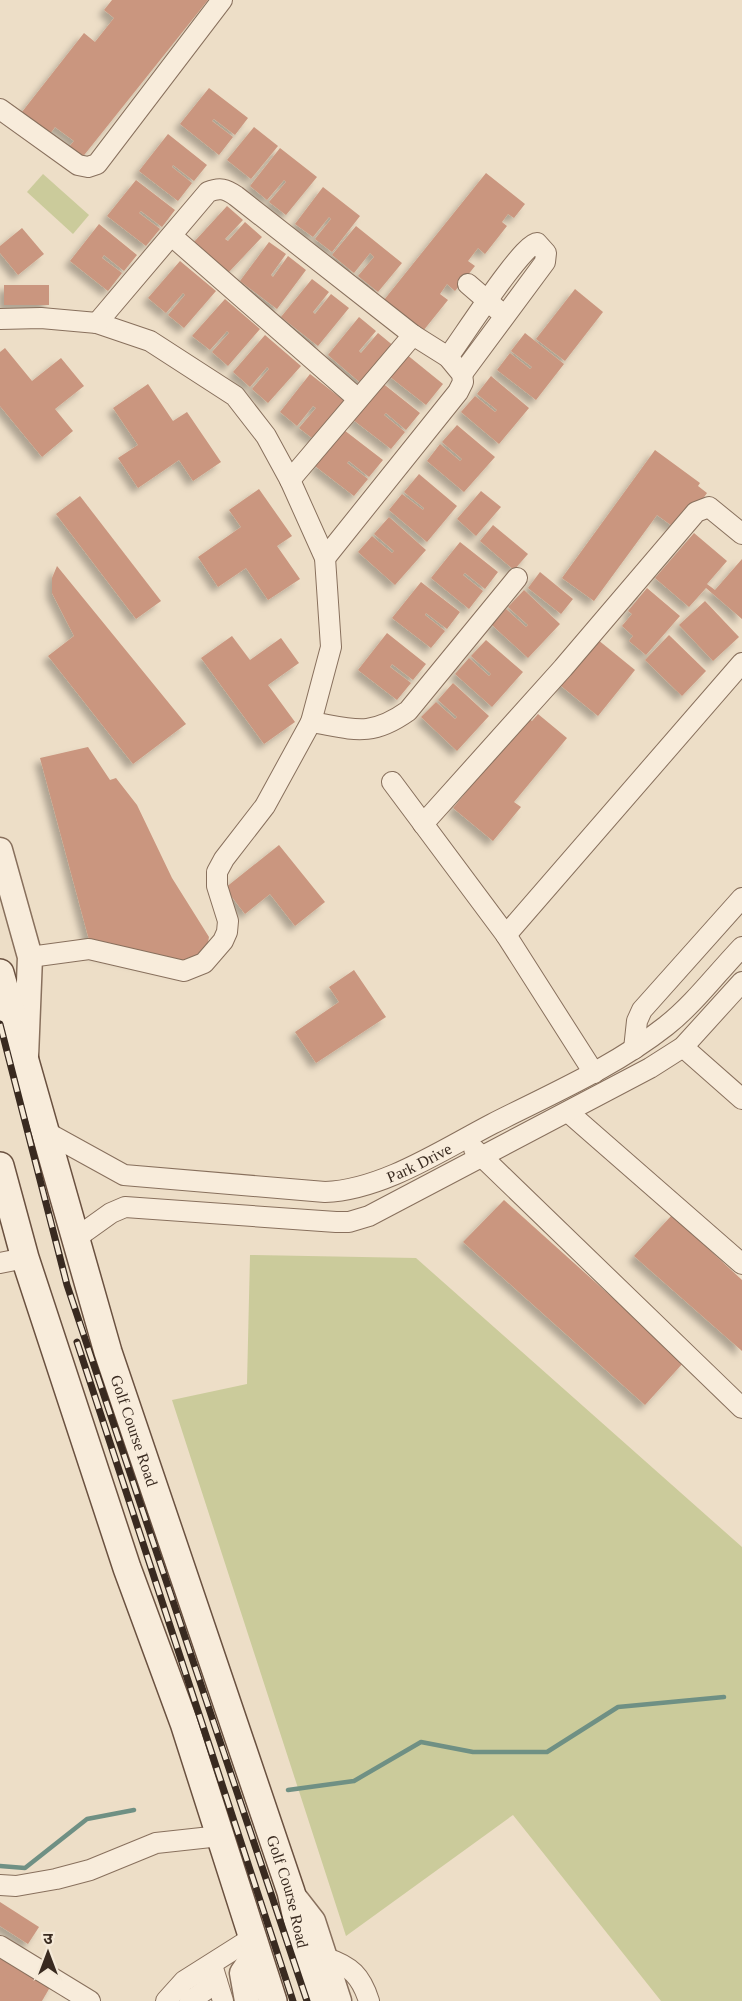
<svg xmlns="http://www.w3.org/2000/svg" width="742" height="2001" viewBox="0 0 742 2001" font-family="'Times New Roman','Noto Sans Devanagari',serif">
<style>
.green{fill:#cbcb9b}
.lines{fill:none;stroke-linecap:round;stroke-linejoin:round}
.stream{stroke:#6f9084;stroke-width:4.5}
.building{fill:#ca967f;filter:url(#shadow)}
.minor-casing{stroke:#88705d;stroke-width:22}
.tertiary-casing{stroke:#88705d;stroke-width:27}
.secondary-casing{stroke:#6a5140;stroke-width:30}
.minor{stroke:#f8ecdb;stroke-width:20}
.tertiary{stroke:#f8ecdb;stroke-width:24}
.secondary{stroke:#f8ecdb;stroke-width:27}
.rail-casing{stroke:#392a20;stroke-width:7}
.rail{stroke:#f5e9d7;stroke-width:4.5;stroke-dasharray:14;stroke-linecap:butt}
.labels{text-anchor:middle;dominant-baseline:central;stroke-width:6;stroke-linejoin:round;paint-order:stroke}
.street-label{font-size:16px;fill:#392a20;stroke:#f5e9d7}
</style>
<defs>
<filter id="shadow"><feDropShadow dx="-5.5" dy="5.5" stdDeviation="3" flood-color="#0004"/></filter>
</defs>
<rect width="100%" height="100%" fill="#eddec7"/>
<g class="green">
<polygon points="43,174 89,215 73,234 27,192"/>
<polygon points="250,1255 416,1258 742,1547 742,2001 661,2001 513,1815 346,1936 172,1400 247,1384"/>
</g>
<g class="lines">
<g class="stream">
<polyline points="288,1790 354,1781 421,1742 473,1752 547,1752 618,1707 724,1697"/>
<polyline points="0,1866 25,1868 87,1819 134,1810"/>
</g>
</g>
<g class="building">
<polygon points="112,0 208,0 81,159 68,148 74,141 55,127 50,134 22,112 84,33 95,42 114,18 104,10"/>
<polygon points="209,88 248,118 235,135 214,119 212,121 233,137 219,155 180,124"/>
<polygon points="254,127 278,146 251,179 227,160"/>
<polygon points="168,134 207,165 194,181 173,165 172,167 192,183 178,201 139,171"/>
<polygon points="280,148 317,177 286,215 269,202 286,182 284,180 267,200 250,186"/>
<polygon points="486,173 525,204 514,218 508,214 502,222 507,226 485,254 478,248 468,261 475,266 455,291 447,284 440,294 448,300 423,331 384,300"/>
<polygon points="136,180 175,210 162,227 141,211 139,213 160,229 146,246 107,216"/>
<polygon points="323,187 360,216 332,252 315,239 331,219 329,217 313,237 295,224"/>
<polygon points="227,206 243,220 225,239 228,241 245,222 262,237 228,273 194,242"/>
<polygon points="99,224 137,255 124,271 104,255 102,258 122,273 108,291 70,261"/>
<polygon points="356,226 402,263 378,292 358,276 374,257 370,253 354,273 332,255"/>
<polygon points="22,228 44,254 18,275 0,253 0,246"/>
<polygon points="269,242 286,254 271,275 273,277 288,256 306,270 277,309 240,281"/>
<polygon points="180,261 216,291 184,328 168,315 185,295 183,293 166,313 148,298"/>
<polygon points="312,279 329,292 313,312 315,314 331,294 349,308 318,346 281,317"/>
<rect x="4" y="285" width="45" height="20"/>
<polygon points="575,289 603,312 565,361 536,339"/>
<polygon points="225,299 260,329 228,366 212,352 229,333 227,331 210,350 192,336"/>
<polygon points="359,317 376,331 359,351 361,353 378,333 395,347 363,385 328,355"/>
<polygon points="525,333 564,364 536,400 497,370 510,353 530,369 532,367 511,351"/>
<polygon points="265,335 301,366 268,403 252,389 269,369 267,367 250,387 233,372"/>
<polygon points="5,348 32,381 61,358 84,386 55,409 73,431 42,457 0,406 0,352"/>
<polygon points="406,354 443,384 426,405 389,376"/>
<polygon points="310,374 347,403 316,441 299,428 316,408 313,406 297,426 280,412"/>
<polygon points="491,376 529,408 499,444 461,412 475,396 495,412 497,410 477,394"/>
<polygon points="381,382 420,413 406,430 386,413 384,415 405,432 391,449 352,419"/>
<polygon points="148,384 173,421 187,412 221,462 193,481 179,460 138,488 118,458 138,445 113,408"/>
<polygon points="457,425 495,457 464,492 427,461 440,444 460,461 462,459 442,442"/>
<polygon points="344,430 383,460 369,477 349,461 347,463 368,479 354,496 315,466"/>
<polygon points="655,450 700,483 698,486 707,493 695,510 675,528 657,515 594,601 562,578"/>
<polygon points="419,474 457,506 427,542 389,510 402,494 423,510 424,508 404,492"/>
<polygon points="259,489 292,536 277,546 300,579 268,600 246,568 218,587 198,557 241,527 229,510"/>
<polygon points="481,491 501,507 476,536 457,519"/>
<polygon points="80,496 161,601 136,619 56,514"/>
<polygon points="389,517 426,550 395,585 358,552 372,536 392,553 394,551 374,534"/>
<polygon points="493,525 528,554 514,570 480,541"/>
<polygon points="694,533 727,561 707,584 715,590 742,559 742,619 706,588 689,607 655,578"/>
<polygon points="460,542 498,572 485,589 465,573 463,575 483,591 469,609 431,578"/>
<polygon points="57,566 186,724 133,764 48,656 74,636 52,593 52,578"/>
<polygon points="540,572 573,599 561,614 528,588"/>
<polygon points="421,582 460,612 447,629 426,613 425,615 445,631 431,648 392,618"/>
<polygon points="647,588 680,616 646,655 629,641 633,636 622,626 632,614 628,611"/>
<polygon points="524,590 560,624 528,658 492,625 506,609 526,627 528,625 508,607"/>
<polygon points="705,601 739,637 713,661 679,625"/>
<polygon points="387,633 426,664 413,680 392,664 390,667 411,683 397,700 358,670"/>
<polygon points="592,635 635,670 598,716 555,681"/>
<polygon points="669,635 706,671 682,696 645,660"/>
<polygon points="232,636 250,660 281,638 299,663 268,685 295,722 264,744 201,658"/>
<polygon points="486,640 523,672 492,707 455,674 469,658 489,676 491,674 471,656"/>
<polygon points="453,683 489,716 457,751 421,717 436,702 455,719 457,717 438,700"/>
<polygon points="538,714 567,738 514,802 521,807 493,841 453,808 509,740 524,715 532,721"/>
<polygon points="88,747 110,780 116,778 137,805 172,878 209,937 205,959 184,970 92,951 40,758"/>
<polygon points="279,845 325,902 295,926 270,894 245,914 225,888"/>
<polygon points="354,970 386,1017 316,1063 295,1032 339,1002 329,987"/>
<polygon points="504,1200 684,1362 645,1405 463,1242"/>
<polygon points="672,1215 742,1280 742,1351 634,1256"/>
<polygon points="0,1902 39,1927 28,1944 0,1926"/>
<polygon points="0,1949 53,1982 42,2001 0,2001"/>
</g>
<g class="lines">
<g class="minor-casing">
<g id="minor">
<polyline points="0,109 78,165 88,167 97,164 222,0"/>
<polyline points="173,237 358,399"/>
<polyline points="468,284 498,310"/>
<polyline points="0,319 41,318 97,323 150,341 235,396 266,436 290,480 325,558 331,647 311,722 265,806 224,859 217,872 217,886 228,921 227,932 223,941 204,963 184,971 89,949 30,957"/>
<path d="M97,323L208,192C220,187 226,189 236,196L413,335L448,357L462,374L463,382L458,392L325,558"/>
<path d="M448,357C461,340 523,243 537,243L546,253L545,262L462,374"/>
<polyline points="290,480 413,335"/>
<path d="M311,722C353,729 370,738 408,711L517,578"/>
<polyline points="392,782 506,935 594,1073"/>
<polyline points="423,824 563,668 696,512 709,507 742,534"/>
<polyline points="506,935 742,663"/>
<polyline points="683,1047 742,1099"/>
<polyline points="634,1049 637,1021 642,1010 742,898"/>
<polyline points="568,1112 742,1264"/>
<path id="s1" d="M46,1132L124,1175L325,1192C382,1190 442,1150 492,1124C551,1094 614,1067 666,1026C694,1004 717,973 742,947"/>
<polyline points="474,1149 742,1408"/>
<polyline points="76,1238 111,1213 125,1207 336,1222 349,1222 369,1216 650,1068 683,1047 742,982"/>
<polyline points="0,1263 25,1258"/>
<polyline points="0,1885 16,1886 56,1879 90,1870 156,1843 220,1836"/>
<polyline points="0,1946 90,2001"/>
<path d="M326,1958C351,1966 361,1976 369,2001"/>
<polyline points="212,1965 223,2001"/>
<polyline points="166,2001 184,1981 252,1938"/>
<polyline points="190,2001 217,1982"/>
</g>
</g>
<g class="tertiary-casing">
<g id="tertiary">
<polyline points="0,850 30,957 26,1057"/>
<polyline points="292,1894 313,1921 339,2001"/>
<polyline points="247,2001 242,1973 257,1951"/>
</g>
</g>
<g class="secondary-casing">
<g id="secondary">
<path id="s2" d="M0,973L108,1352L291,1892L304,1949L321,2001"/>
<polyline points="0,1166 25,1258 127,1568 184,1723 273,2001"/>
</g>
</g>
<use href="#minor" class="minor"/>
<use href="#tertiary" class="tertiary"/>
<use href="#secondary" class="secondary"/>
<g class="rail-casing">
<g id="rail">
<polyline points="0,1024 67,1285 307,2001"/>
<polyline points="77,1342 293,2001"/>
</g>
</g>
<use href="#rail" class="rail"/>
</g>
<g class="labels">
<g class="street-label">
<text stroke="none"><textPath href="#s1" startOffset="390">Park Drive</textPath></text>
<text stroke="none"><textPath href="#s2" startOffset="477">Golf Course Road</textPath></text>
<text stroke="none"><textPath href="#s2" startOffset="963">Golf Course Road</textPath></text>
</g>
</g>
<g transform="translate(48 1953)" stroke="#f5e9d7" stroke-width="4.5" paint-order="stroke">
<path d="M0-4.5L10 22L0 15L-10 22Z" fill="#392a20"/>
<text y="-9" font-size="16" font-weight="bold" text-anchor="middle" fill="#392a20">उ</text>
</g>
</svg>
